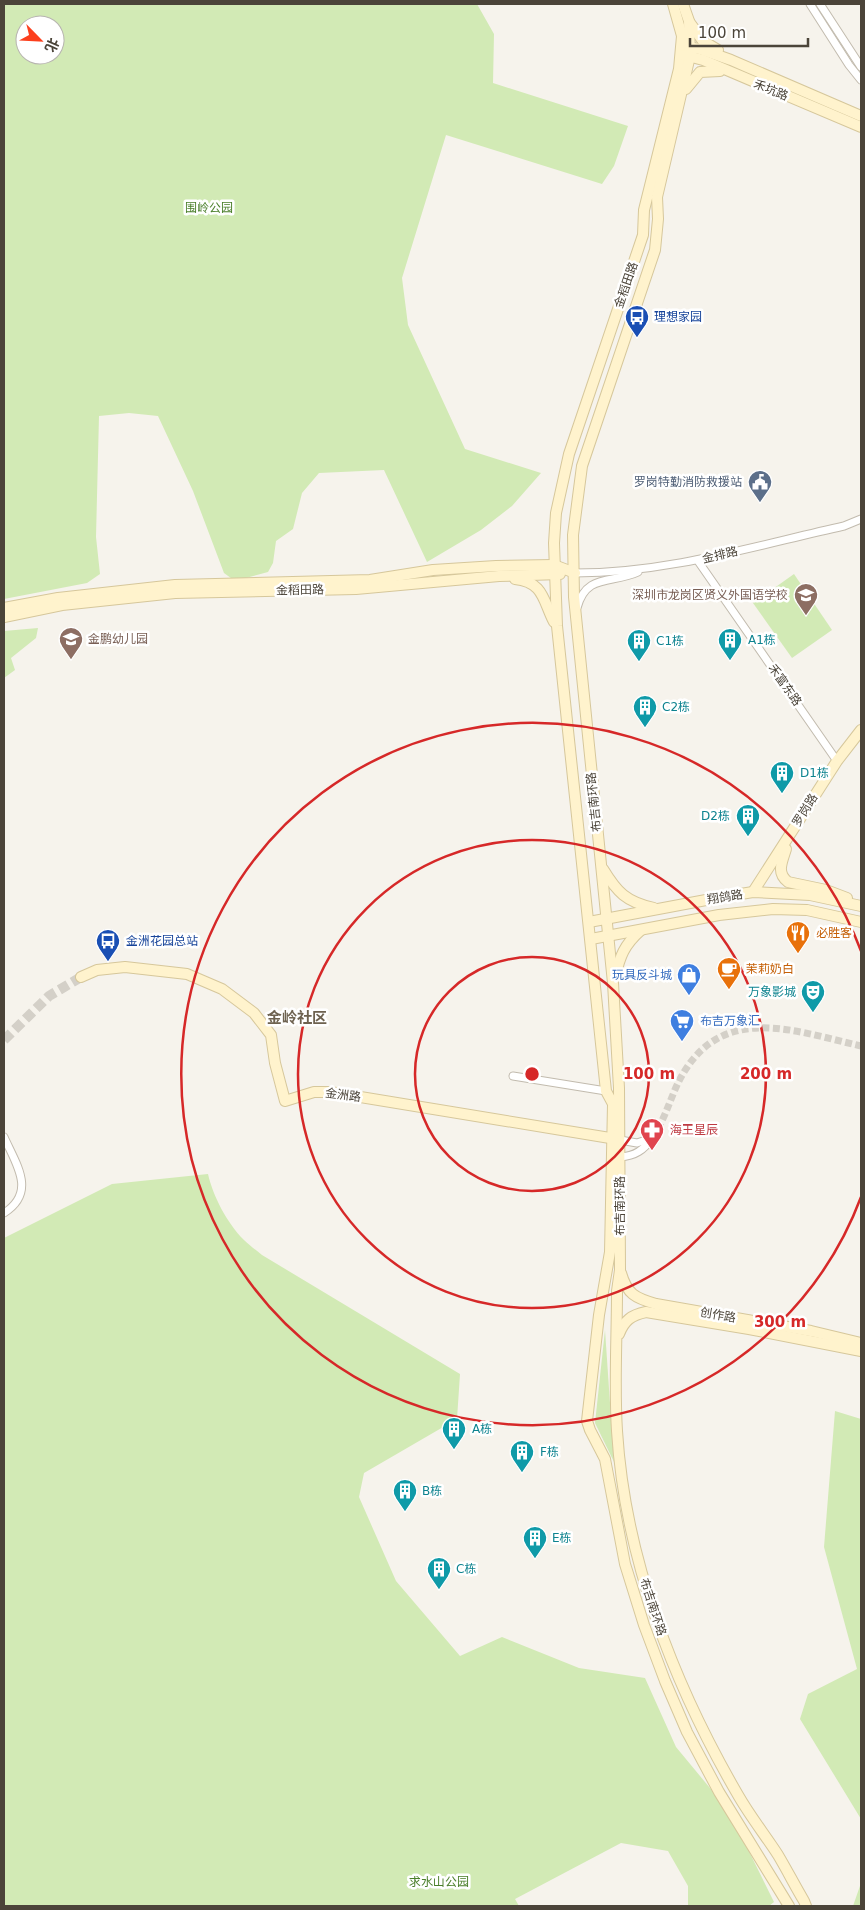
<svg xmlns="http://www.w3.org/2000/svg" width="865" height="1910" viewBox="0 0 865 1910" font-family="'DejaVu Sans','Noto Sans SC',sans-serif">
<style>
.green{fill:#d2eab5;fill-rule:evenodd}
.lines{fill:none;stroke-linecap:round;stroke-linejoin:round}
.street-tunnel{stroke:#d4d0c8;stroke-width:7;stroke-dasharray:7 3.5;stroke-linecap:butt}
.secondary-tunnel{stroke:#d4d0c8;stroke-width:10;stroke-dasharray:10 5;stroke-linecap:butt}
.street-casing{stroke:#c2bbae;stroke-width:9}
.secondary-casing{stroke:#d6c79b;stroke-width:12}
.street{stroke:#fff;stroke-width:7}
.secondary{stroke:#fff3cd;stroke-width:10}
.ring{fill:none;stroke:#d62828;stroke-width:2.5}
.labels{text-anchor:middle;dominant-baseline:central;stroke-width:5;stroke-linejoin:round;paint-order:stroke}
.street-label{font-size:12px;fill:#4b4439;stroke:#fff}
.park-label{font-size:12px;fill:#4a7f2a;stroke:#fff}
.transit-label{font-size:12px;fill:#164399;stroke:#fff;text-anchor:start}
.service-label{font-size:12px;fill:#4e5e75;stroke:#fff;text-anchor:end}
.education-label{font-size:12px;fill:#785e54;stroke:#fff;text-anchor:end}
.culture-label{font-size:12px;fill:#0d838f;stroke:#fff;text-anchor:start}
.food-label{font-size:12px;fill:#c56008;stroke:#fff;text-anchor:start}
.shop-label{font-size:12px;fill:#366cbe;stroke:#fff;text-anchor:end}
.health-label{font-size:12px;fill:#be3a42;stroke:#fff;text-anchor:start}
.quarter-label{font-size:15px;font-weight:bold;fill:#6e6250;stroke:#fff}
.centre{fill:#d62828;stroke:#fff;stroke-width:2.5}
.ring-label{font-size:15px;text-anchor:middle;font-weight:bold;fill:#d62828;stroke:#fff;stroke-width:5;stroke-linejoin:round;paint-order:stroke}
</style>
<rect width="100%" height="100%" fill="#f6f3ec"/>
<g class="green">
<path d="M4,4H477L494,34L493,83L628,126L614,166L602,184L446,135L402,278L408,325L465,449L541,473L512,506L481,530L427,562L384,470L319,473L302,493L293,529L276,541L273,563L268,572L235,581L224,573L193,491L158,416L129,413L99,416L96,537L100,574L87,583L4,599ZM25,25H55V55H25Z"/>
<polygon points="794,574 832,630 792,658 753,603"/>
<polygon points="38,628 36,638 11,658 15,670 4,678 4,631"/>
<path d="M208,1174C213,1196 227,1223 244,1240C249,1245 256,1250 262,1255L460,1374L457,1419L364,1473L359,1497L396,1581L460,1656L502,1637L579,1668L645,1678L676,1747L729,1811L774,1902L769,1906H688V1886L668,1851L621,1843L515,1899L519,1906H4V1238L112,1184Z"/>
<polygon points="605,1330 614,1462 595,1423"/>
<polygon points="835,1411 861,1419 861,1819 800,1719 808,1694 857,1669 824,1547"/>
<polygon points="861,1883 861,1906 853,1906"/>
</g>
<g class="lines">
<path class="street-tunnel" d="M652,1138C667,1117 671,1093 684,1072C726,1003 798,1032 861,1046"/>
<polyline class="secondary-tunnel" points="4,1040 49,996 81,977"/>
<g class="street-casing">
<g id="street">
<polyline points="810,4 849,65 861,80"/>
<polyline points="820,4 861,67"/>
<polyline points="698,561 837,761"/>
<path d="M575,573C668,573 754,546 844,526L861,519"/>
<path d="M577,608C586,573 612,584 638,572"/>
<polyline points="513,1076 606,1091"/>
<path d="M4,1137C16,1164 37,1192 4,1213"/>
<polyline points="620,1140 637,1143 652,1138"/>
<path d="M620,1157C635,1156 644,1150 652,1138"/>
</g>
</g>
<g class="secondary-casing">
<g id="secondary">
<polyline points="673,4 682,36 679,69 644,210 643,235 569,454 556,513 554,543 557,626 606,1091 613,1104 610,1252 599,1315 587,1421 590,1430 605,1459 625,1564 644,1625 665,1681 687,1732 719,1792 789,1906"/>
<path d="M683,4L689,21L690,56L657,197L658,219L655,250L582,466L573,535L574,597L613,983L619,1088L620,1270L617,1291C617,1338 614,1385 617,1431C625,1559 674,1685 738,1795C750,1816 765,1835 778,1855C787,1870 795,1886 804,1901L806,1906"/>
<polyline points="690,23 703,41 718,50"/>
<polyline points="686,47 700,49 731,60 861,116"/>
<polyline points="684,55 703,60 861,127"/>
<polyline points="686,89 700,72 720,71"/>
<path d="M515,579C544,582 543,601 554,622"/>
<polyline points="4,608 58,598 175,585 370,580 433,570 496,566 554,565 575,573"/>
<polyline points="4,617 62,605 175,593 356,589 499,576 560,574"/>
<path d="M786,849C782,862 776,873 788,882L826,890L847,898"/>
<path d="M603,869C617,892 626,902 654,908"/>
<polyline points="753,892 837,761 861,730"/>
<polyline points="589,922 722,897 753,892 810,895 861,906"/>
<polyline points="591,939 719,915 773,909 807,910 861,922"/>
<polyline points="81,977 97,970 125,967 187,974 222,989 254,1013 271,1035 275,1063 285,1101 314,1092 330,1092 616,1139"/>
<path d="M615,977C620,956 624,945 641,930"/>
<path d="M621,1273C627,1294 635,1298 656,1304L811,1331L861,1343"/>
<path d="M619,1334C624,1321 631,1315 646,1312L749,1329L861,1351"/>
</g>
</g>
<use href="#street" class="street"/>
<use href="#secondary" class="secondary"/>
</g>
<g class="ring">
<circle cx="532" cy="1074" r="117"/>
<circle cx="532" cy="1074" r="234"/>
<path d="M861 1197A351 351 0 1 1 861 951"/>
</g>
<defs>
<g id="bus-pin" transform="scale(1.25)"><path d="M0 17L-7.5 6A9.5 9.5 0 1 1 7.5 6Z" fill="#1a4fb4" stroke="#fff"/><path d="M-5-6H5V4H4V6H2V4H-2V6H-4V4H-5ZM-3.5-4V0h7V-4ZM-3.5 1.2v1.5H-2V1.2ZM2 1.2v1.5H3.5V1.2Z" fill="#fff"/></g>
<g id="civic-pin" transform="scale(1.25)"><path d="M0 17L-7.5 6A9.5 9.5 0 1 1 7.5 6Z" fill="#5c6f8a" stroke="#fff"/><path d="M-.6-6.5H3V-4.5H.6V-3L4-1V1h2V6H-6V1h2V-1L-.6-3ZM-1.2 2.5V6h2.4V2.5Z" fill="#fff"/></g>
<g id="school-pin" transform="scale(1.25)"><path d="M0 17L-7.5 6A9.5 9.5 0 1 1 7.5 6Z" fill="#8d6e63" stroke="#fff"/><path d="M0-5L7-2L0 1L-7-2ZM-4 1L0 2.5L4 1V4Q0 6-4 4Z" fill="#fff"/></g>
<g id="building-pin" transform="scale(1.25)"><path d="M0 17L-7.5 6A9.5 9.5 0 1 1 7.5 6Z" fill="#0f9aa8" stroke="#fff"/><path d="M-4-6H4V6H1V3H-1V6H-4ZM-2.5-4.3h1.7v1.8h-1.7ZM.8-4.3h1.7v1.8H.8ZM-2.5-1h1.7V.8h-1.7ZM.8-1h1.7V.8H.8Z" fill="#fff"/></g>
<g id="restaurant-pin" transform="scale(1.25)"><path d="M0 17L-7.5 6A9.5 9.5 0 1 1 7.5 6Z" fill="#e8710a" stroke="#fff"/><path d="M-5-6h1v4h1v-4h1v4h1v-4h1v5L-1.5 .5V6h-2V.5L-5-1ZM5-6V6H3V1.5H1.5Q1.5-4 5-6Z" fill="#fff"/></g>
<g id="cafe-pin" transform="scale(1.25)"><path d="M0 17L-7.5 6A9.5 9.5 0 1 1 7.5 6Z" fill="#e8710a" stroke="#fff"/><path d="M-5.5-4.5H6V0H3Q3 3.5 0 3.5H-2.5Q-5.5 3.5-5.5 0ZM3-3.2v2h1.7v-2ZM-6 4.5H4V6H-6Z" fill="#fff"/></g>
<g id="shop-pin" transform="scale(1.25)"><path d="M0 17L-7.5 6A9.5 9.5 0 1 1 7.5 6Z" fill="#3f7fe0" stroke="#fff"/><path d="M-5-2.5h2.3a2.7 3.5 0 0 1 5.4 0H5L5.5 6h-11ZM-1.5-2.5h3a1.5 2.3 0 0 0-3 0Z" fill="#fff"/></g>
<g id="theatre-pin" transform="scale(1.25)"><path d="M0 17L-7.5 6A9.5 9.5 0 1 1 7.5 6Z" fill="#0f9aa8" stroke="#fff"/><path d="M-5-5.5Q0-4 5-5.5V0Q5 5 0 6Q-5 5-5 0ZM-3.3-2.5H-1v1.5H-3.3ZM1-2.5H3.3v1.5H1ZM-2.8 1Q0 5.5 2.8 1Z" fill="#fff"/></g>
<g id="supermarket-pin" transform="scale(1.25)"><path d="M0 17L-7.5 6A9.5 9.5 0 1 1 7.5 6Z" fill="#3f7fe0" stroke="#fff"/><path d="M-6-5.5h2.5l.6 2H6L4.5 2H-2.5L-4.4-4H-6ZM-1.5 3.2a1.3 1.3 0 1 0 .1 0ZM3 3.2a1.3 1.3 0 1 0 .1 0Z" fill="#fff"/></g>
<g id="pharmacy-pin" transform="scale(1.25)"><path d="M0 17L-7.5 6A9.5 9.5 0 1 1 7.5 6Z" fill="#e0444e" stroke="#fff"/><path d="M-2-6h4v4h4v4h-4v4h-4v-4h-4v-4h4Z" fill="#fff"/></g>
</defs>
<g fill-rule="evenodd">
<use href="#bus-pin" x="637" y="317"/>
<use href="#civic-pin" x="760" y="482"/>
<use href="#school-pin" x="806" y="595"/>
<use href="#school-pin" x="71" y="639"/>
<use href="#building-pin" x="730" y="640"/>
<use href="#building-pin" x="639" y="641"/>
<use href="#building-pin" x="645" y="707"/>
<use href="#building-pin" x="782" y="773"/>
<use href="#building-pin" x="748" y="816"/>
<use href="#restaurant-pin" x="798" y="933"/>
<use href="#bus-pin" x="108" y="941"/>
<use href="#cafe-pin" x="729" y="969"/>
<use href="#shop-pin" x="689" y="975"/>
<use href="#theatre-pin" x="813" y="992"/>
<use href="#supermarket-pin" x="682" y="1021"/>
<use href="#pharmacy-pin" x="652" y="1130"/>
<use href="#building-pin" x="454" y="1429"/>
<use href="#building-pin" x="522" y="1452"/>
<use href="#building-pin" x="405" y="1491"/>
<use href="#building-pin" x="535" y="1538"/>
<use href="#building-pin" x="439" y="1569"/>
</g>
<g class="labels">
<g class="street-label">
<text transform="translate(771 90) rotate(22)">禾坑路</text>
<text transform="translate(626 285) rotate(-71)">金稻田路</text>
<text transform="translate(720 555) rotate(-13)">金排路</text>
<text transform="translate(300 590) rotate(-1)">金稻田路</text>
<text transform="translate(785 685) rotate(55)">禾富东路</text>
<text transform="translate(594 802) rotate(-96)">布吉南环路</text>
<text transform="translate(805 810) rotate(-58)">罗岗路</text>
<text transform="translate(725 897) rotate(-9)">翔鸽路</text>
<text transform="translate(343 1095) rotate(7)">金洲路</text>
<text transform="translate(620 1206) rotate(-90)">布吉南环路</text>
<text transform="translate(718 1315) rotate(10)">创作路</text>
<text transform="translate(653 1607) rotate(72)">布吉南环路</text>
</g>
<g class="park-label">
<text x="209" y="208">围岭公园</text>
<text x="439" y="1882">求水山公园</text>
</g>
<g class="transit-label">
<text x="654" y="317">理想家园</text>
<text x="126" y="941">金洲花园总站</text>
</g>
<g class="service-label">
<text x="742" y="482">罗岗特勤消防救援站</text>
</g>
<g class="education-label">
<text x="788" y="595">深圳市龙岗区贤义外国语学校</text>
<text x="88" y="639" text-anchor="start">金鹏幼儿园</text>
</g>
<g class="culture-label">
<text x="748" y="640">A1栋</text>
<text x="656" y="641">C1栋</text>
<text x="662" y="707">C2栋</text>
<text x="800" y="773">D1栋</text>
<text x="730" y="816" text-anchor="end">D2栋</text>
<text x="796" y="992" text-anchor="end">万象影城</text>
<text x="472" y="1429">A栋</text>
<text x="540" y="1452">F栋</text>
<text x="422" y="1491">B栋</text>
<text x="552" y="1538">E栋</text>
<text x="456" y="1569">C栋</text>
</g>
<g class="food-label">
<text x="816" y="933">必胜客</text>
<text x="746" y="969">茉莉奶白</text>
</g>
<g class="shop-label">
<text x="672" y="975">玩具反斗城</text>
<text x="700" y="1021" text-anchor="start">布吉万象汇</text>
</g>
<g class="health-label">
<text x="670" y="1130">海王星辰</text>
</g>
<g class="quarter-label">
<text x="297" y="1018">金岭社区</text>
</g>
</g>
<circle cx="532" cy="1074" r="8" class="centre"/>
<g class="ring-label">
<text x="649" y="1079">100 m</text>
<text x="766" y="1079">200 m</text>
<text x="780" y="1327">300 m</text>
</g>
<rect width="865" height="1910" fill="none" stroke="#4b4439" stroke-width="10"/>
<g transform="translate(40 40) rotate(114)"><circle r="24" fill="#ffffff" stroke="#b7b4b0"/>
<path d="M0-4L9 19L0 12L-9 19Z" fill="#fc3f1d"/>
<text y="-8" font-size="14" font-weight="bold" text-anchor="middle" fill="#4b4439">北</text>
</g>
<path d="M690 38v8h118v-8" fill="none" stroke="#4b4439" stroke-width="2.5"/>
<text x="698" y="38" font-size="15" fill="#4b4439" stroke="#ffffff" stroke-width="4" paint-order="stroke">100 m</text>
</svg>
